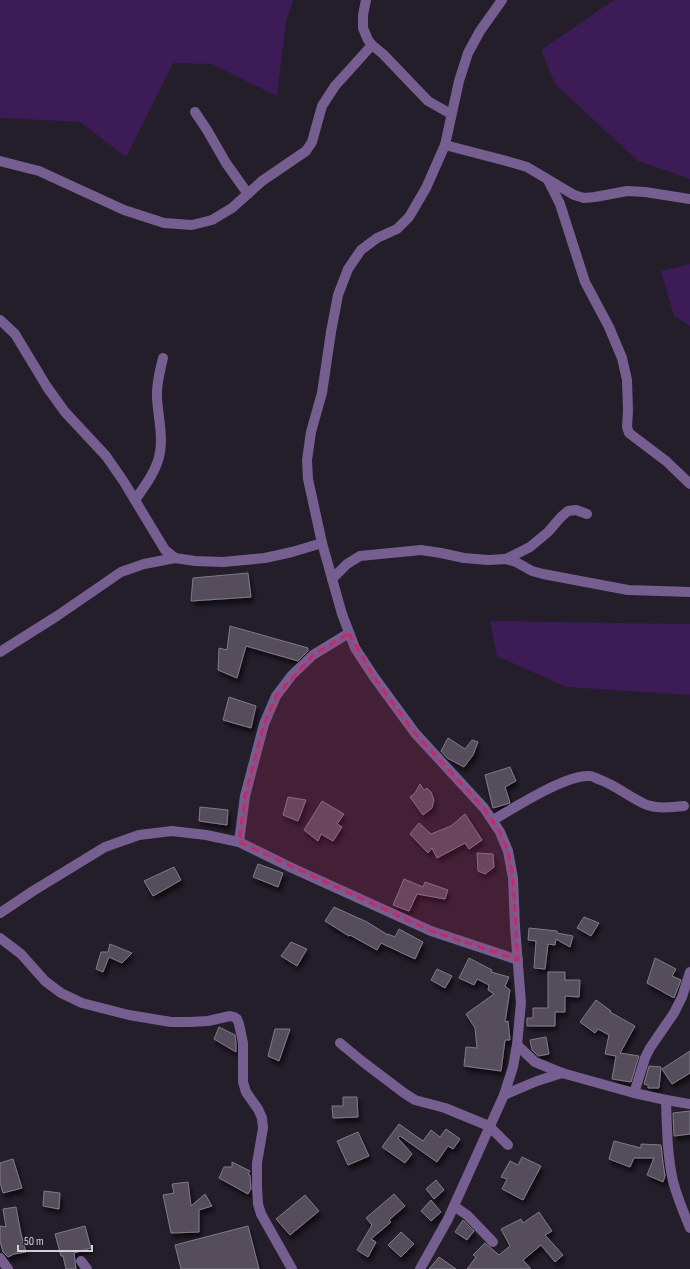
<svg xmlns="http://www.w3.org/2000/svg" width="690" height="1269" viewBox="0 0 690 1269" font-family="'Sofia Sans Condensed',sans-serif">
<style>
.green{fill:#3c1b57}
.building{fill:#544e5b;stroke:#807987;filter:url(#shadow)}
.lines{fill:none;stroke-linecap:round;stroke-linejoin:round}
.minor{stroke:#765e90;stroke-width:10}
.marked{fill:#c42a67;fill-opacity:0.2;stroke:#c42a67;stroke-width:3;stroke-dasharray:8 5;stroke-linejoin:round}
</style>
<defs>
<filter id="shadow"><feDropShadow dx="2.5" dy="4.5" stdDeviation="2" flood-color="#0009"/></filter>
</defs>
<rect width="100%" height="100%" fill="#231e2a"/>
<g class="green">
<polygon points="0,0 293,0 286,22 277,96 212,64 173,63 126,157 80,122 0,118"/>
<polygon points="614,0 690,0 690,179 638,161 555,84 541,50"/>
<polygon points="690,264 690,326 674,316 661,271"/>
<polygon points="490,621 690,624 690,695 566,687 497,656"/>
</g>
<g class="building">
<polygon points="248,573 251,597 191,601 193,578"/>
<polygon points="230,626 308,648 308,651 298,661 246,646 237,678 218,670 219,648 227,650"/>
<polygon points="229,697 256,706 251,728 223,720"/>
<polygon points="448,738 465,749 472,740 478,742 473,755 464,767 447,758 441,751"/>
<polygon points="510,767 516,781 505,787 510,803 493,808 485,775"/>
<polygon points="420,784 424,790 427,788 431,792 434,800 432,808 423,815 410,797 415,793"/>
<polygon points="288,797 306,800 298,821 283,815"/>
<polygon points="322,801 344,814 337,824 342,827 333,841 321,834 318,841 304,830"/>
<polygon points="200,807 228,810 227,825 199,821"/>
<polygon points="465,814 482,840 469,849 465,843 437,858 432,848 428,853 410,834 419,823 431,834 451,826"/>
<polygon points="477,853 493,854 494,867 485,874 478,871"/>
<polygon points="258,864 283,873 278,887 253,877"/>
<polygon points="174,867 181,880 153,896 144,881"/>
<polygon points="404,879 423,887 425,882 448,890 445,899 417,894 409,911 393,905"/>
<polygon points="334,907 367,922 388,935 388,934 395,937 399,929 423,942 415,959 381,943 377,950 350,935 349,936 325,921"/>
<polygon points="584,917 599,923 591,936 577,928"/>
<polygon points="529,928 557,931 557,933 573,936 570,947 556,939 555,945 548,944 545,969 534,968 536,941 528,940"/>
<polygon points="291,942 307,949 297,966 281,956"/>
<polygon points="110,944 132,953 122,963 109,957 103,972 96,969 101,952 108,952"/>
<polygon points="469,958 492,970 491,972 509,977 505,986 510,990 505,1022 508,1021 510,1040 505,1040 501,1071 464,1066 466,1047 477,1048 475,1028 466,1014 494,994 488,990 489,985 477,979 474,985 459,978"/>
<polygon points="655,958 676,969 672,976 681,980 674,998 647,983"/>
<polygon points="437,969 452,976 445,988 431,980"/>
<polygon points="548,972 565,972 565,980 580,980 579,997 565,996 565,1012 555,1012 555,1026 527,1026 527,1018 533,1018 533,1008 548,1008"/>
<polygon points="596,1000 611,1011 610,1012 635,1026 620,1053 639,1056 631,1082 612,1079 616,1056 605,1054 609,1035 598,1029 595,1033 580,1022"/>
<polygon points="219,1027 235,1035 236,1044 236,1052 214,1039"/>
<polygon points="275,1029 290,1029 279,1061 268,1056"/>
<polygon points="546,1037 549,1054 538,1056 532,1050 530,1040"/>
<polygon points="690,1051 690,1073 672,1084 662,1069"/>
<polygon points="649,1066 661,1067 659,1088 648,1088 648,1085 644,1084"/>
<polygon points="343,1097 357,1097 358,1117 333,1118 332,1106 343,1106"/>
<polygon points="690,1111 690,1134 674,1136 673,1113"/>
<polygon points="399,1124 423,1141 431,1130 440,1137 446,1129 460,1139 453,1149 448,1146 437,1162 400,1136 398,1138 412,1154 405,1163 382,1147"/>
<polygon points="358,1132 369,1156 348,1165 337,1141"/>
<polygon points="614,1141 641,1148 641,1144 661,1145 663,1163 665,1176 663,1182 647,1175 654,1158 634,1158 630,1167 609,1159"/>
<polygon points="522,1157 541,1166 523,1200 502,1189 507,1179 501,1177 510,1161 518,1165"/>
<polygon points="13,1159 22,1188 3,1193 0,1182 0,1163"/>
<polygon points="232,1162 250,1171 248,1174 250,1175 251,1189 248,1194 219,1178 224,1167 232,1167"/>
<polygon points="436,1180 444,1190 434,1199 426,1189"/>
<polygon points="188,1182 191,1206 205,1194 212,1206 199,1210 199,1232 171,1233 163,1195 174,1193 172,1184"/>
<polygon points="44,1191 60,1193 59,1209 43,1206"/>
<polygon points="394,1194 405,1206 389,1220 391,1222 371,1239 376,1242 368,1257 357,1250 372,1225 366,1218"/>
<polygon points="305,1195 319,1211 290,1235 276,1219"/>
<polygon points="431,1200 441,1212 431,1221 421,1211"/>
<polygon points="16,1207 21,1234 26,1252 14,1254 8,1257 3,1252 0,1241 0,1226 6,1227 3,1209"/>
<polygon points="539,1212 552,1231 545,1235 563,1255 555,1262 541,1245 523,1260 531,1269 467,1269 476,1257 473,1255 485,1243 499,1255 510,1246 501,1229 521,1219 523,1223"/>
<polygon points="463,1220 474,1231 467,1240 455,1232"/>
<polygon points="85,1226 91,1248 74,1253 76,1269 66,1269 63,1256 61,1256 55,1234"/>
<polygon points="248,1226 259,1269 181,1269 175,1245"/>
<polygon points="401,1232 414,1244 401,1257 388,1245"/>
<polygon points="439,1257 456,1269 429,1269"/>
</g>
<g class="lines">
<g class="minor">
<polyline points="366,0 363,15 363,28 368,40 372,45 383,54 428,101 451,114"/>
<polyline points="195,112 207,130 226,163 248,194"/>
<polyline points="445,145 510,162 527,167 574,195 584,198 595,197 627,191 645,192 690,199"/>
<polyline points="0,161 39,171 124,210 164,223 192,225 212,220 232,208 262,181 306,151 312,142 322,106 335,86 372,45"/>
<polyline points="548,180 560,204 585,282 609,327 622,358 627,380 628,411 627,427 629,433 666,461 690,484"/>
<polyline points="0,320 15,334 47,387 65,412 106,456 124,482 165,550 175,558"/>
<path d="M135,500C144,487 155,473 159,457C164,438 158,417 157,398C156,384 160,371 163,358"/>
<polyline points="506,559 530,547 548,532 561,517 568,511 576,510 587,514"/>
<polyline points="332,579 347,564 360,556 421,550 441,553 464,558 488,560 506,559 516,562 532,571 543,574 628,590 690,592"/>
<polyline points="0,652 57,616 121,572 144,564 175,558 195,561 223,562 265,558 292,552 322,543"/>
<path d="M493,820C514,808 566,774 590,776C592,776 596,778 598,779C616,785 630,798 647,805C659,809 671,807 684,806"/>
<polyline points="239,842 245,796 264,724 276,696 292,675 313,655 349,633"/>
<polyline points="0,913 33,891 105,847 139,835 172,831 206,835 239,842 292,868 431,931 518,960"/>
<polyline points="0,938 21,954 45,981 61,993 82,1003 129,1015 171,1022 189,1022 208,1021 230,1016 234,1017 237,1019 239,1024 243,1043 243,1082 246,1092 258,1109 262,1118 263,1128 257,1163 257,1187 258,1204 261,1214 292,1269"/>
<polyline points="340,1043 363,1062 404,1093 415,1100 445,1108 489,1126 508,1145"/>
<polyline points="517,1045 535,1062 562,1073"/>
<polyline points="634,1093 645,1058 650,1048 674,1013 682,997 690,972"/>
<polyline points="504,1095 537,1081 562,1073 634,1093 666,1100 690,1104"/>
<path d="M666,1100C667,1127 667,1155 673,1181C677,1197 684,1213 690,1228"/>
<polyline points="454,1206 467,1215 493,1242"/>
<polyline points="0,1258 8,1269"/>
<polyline points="81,1261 87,1269"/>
<polyline points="420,1269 448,1219 504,1095 513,1067 517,1045 521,1003 515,927 513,878 508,851 500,832 484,808 415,733 374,677 355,648 342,614 322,543 308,479 307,460 311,432 322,393 331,332 338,295 348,269 361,250 377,238 397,229 409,217 426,188 445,145 459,81 468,53 480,31 502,0"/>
</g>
</g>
<path class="marked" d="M349,633L374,677L415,733L484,808L500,832L508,851L513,878L518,960L431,931L239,842L245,796L264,724L276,696L313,655Z"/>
<path d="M18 1245v6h74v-6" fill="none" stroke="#d3cfd7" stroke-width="2"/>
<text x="24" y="1245" font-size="12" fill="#d3cfd7" stroke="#231e2a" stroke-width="3" paint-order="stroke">50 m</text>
</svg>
